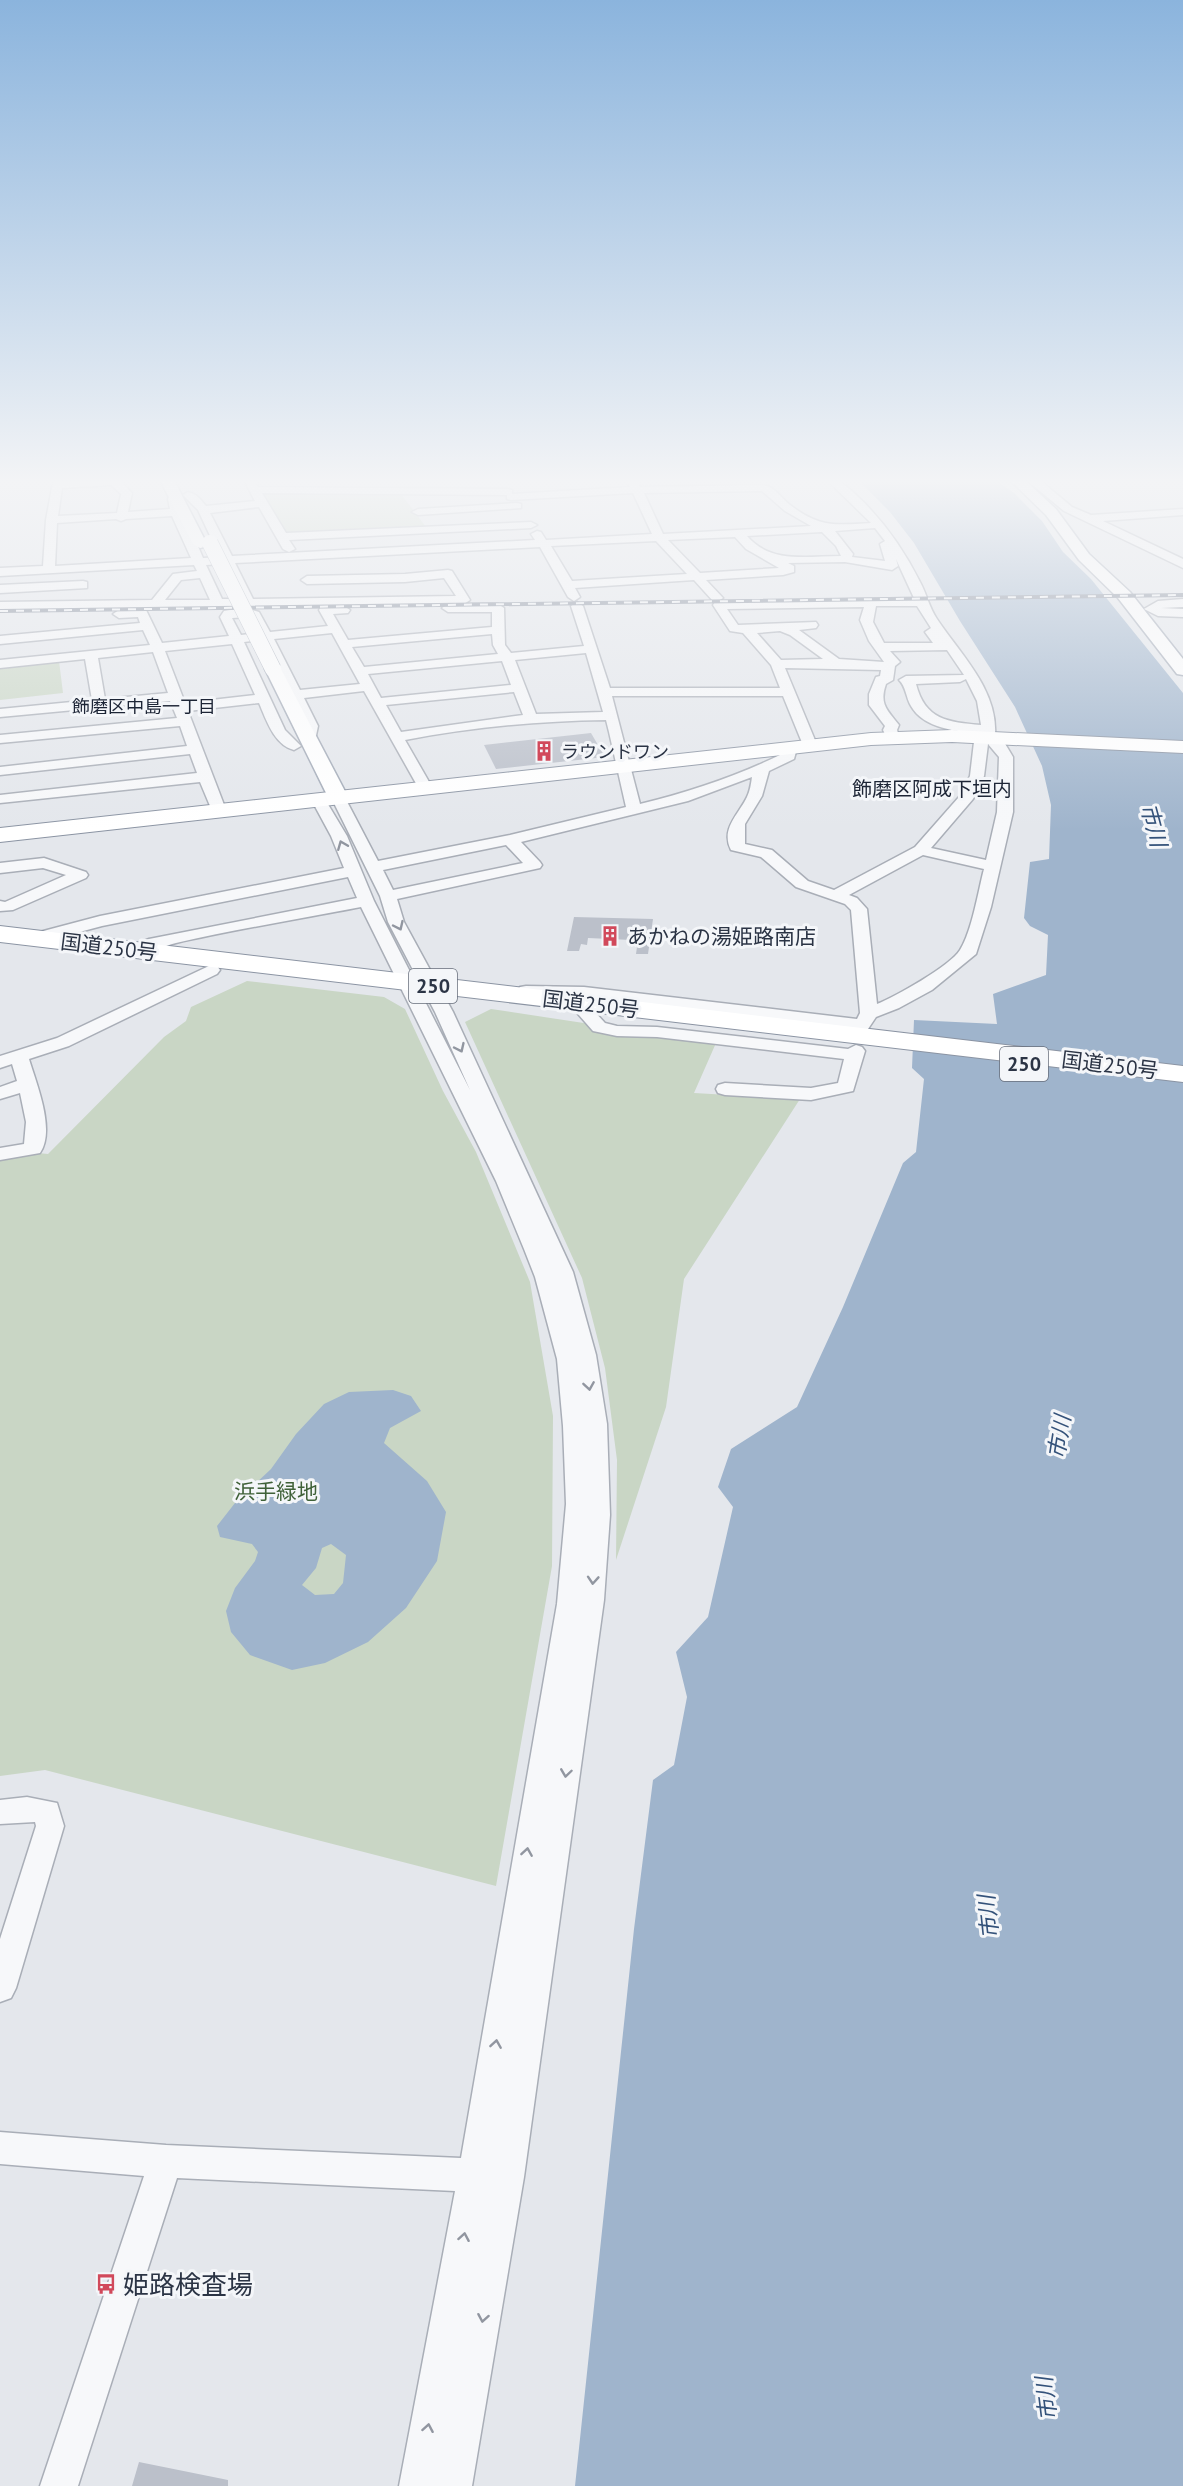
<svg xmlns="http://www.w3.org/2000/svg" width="1183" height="2486" viewBox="0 0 1183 2486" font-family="'PT Sans','Noto Sans JP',sans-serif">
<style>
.green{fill:#c9d6c5}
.water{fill:#9fb4cc;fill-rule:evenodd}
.building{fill:#bbc0ca}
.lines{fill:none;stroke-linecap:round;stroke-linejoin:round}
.minor-casing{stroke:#a9aeb7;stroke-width:3}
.major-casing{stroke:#a3abb8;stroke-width:3}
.highway-casing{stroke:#8b94a3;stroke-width:2}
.minor{fill:#f7f8fa;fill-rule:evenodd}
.major{fill:#fff;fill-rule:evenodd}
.highway{fill:#fff;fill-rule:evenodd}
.rail-casing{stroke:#7d8696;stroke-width:4}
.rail{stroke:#f4f6f9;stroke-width:2;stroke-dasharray:8;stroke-linecap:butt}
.major-bridge-casing{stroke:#a3abb8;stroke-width:17;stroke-linecap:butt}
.major-bridge{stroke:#fff;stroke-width:16}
.oneway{stroke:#9196a0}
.labels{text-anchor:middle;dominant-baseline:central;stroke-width:6;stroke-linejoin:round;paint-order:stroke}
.far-neighbourhood-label{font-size:18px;fill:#1d2536;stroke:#f4f6f9}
.far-poi-label{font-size:18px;fill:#2b3445;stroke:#f4f6f9;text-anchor:start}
.far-quarter-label{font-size:20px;fill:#1d2536;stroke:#f4f6f9}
.shield{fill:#f4f6f9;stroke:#676e7b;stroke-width:1.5}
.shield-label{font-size:20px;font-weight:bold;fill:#2b3445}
.poi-label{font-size:21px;fill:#2b3445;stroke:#f4f6f9;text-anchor:start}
.street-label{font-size:21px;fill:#2b3445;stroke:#f4f6f9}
.park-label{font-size:21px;fill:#3f6138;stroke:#f4f6f9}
.water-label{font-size:22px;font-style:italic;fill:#34527a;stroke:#f4f6f9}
.near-poi-label{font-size:26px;fill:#2b3445;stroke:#f4f6f9;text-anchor:start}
</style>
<rect width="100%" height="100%" fill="#e4e7ec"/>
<g class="green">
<polygon points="259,493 401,494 426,527 286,536"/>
<polygon points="59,661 63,693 0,700 0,667"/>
<polygon points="247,981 384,997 405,1009 443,1091 476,1152 530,1282 553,1416 552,1566 496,1886 45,1770 0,1776 0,1157 27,1152 48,1154 164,1037 186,1021 191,1007"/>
<polygon points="491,1009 716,1043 694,1093 800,1099 684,1279 666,1407 616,1560 617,1460 605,1368 582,1278 465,1022"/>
</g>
<g class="water">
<polygon points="860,482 998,482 1014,493 1042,521 1063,552 1091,579 1183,693 1183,2486 575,2486 634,1929 653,1780 674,1765 687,1697 676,1652 708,1617 733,1507 718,1487 731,1449 797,1407 843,1307 903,1163 916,1152 924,1079 912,1068 914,1020 997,1024 993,994 1046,975 1048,935 1030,926 1024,918 1030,862 1049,859 1051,805 1042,766 1015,707 960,621 914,543 890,512"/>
<path d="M393,1390L411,1396L421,1411L390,1428L384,1443L427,1481L446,1512L437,1561L406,1608L368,1642L325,1663L292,1670L250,1655L231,1632L226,1611L235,1588L255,1561L258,1552L252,1544L220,1537L217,1526L235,1503L271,1469L296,1434L324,1404L349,1392ZM331,1544L346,1555L343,1583L334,1594L315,1595L302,1585L316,1568L322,1548Z"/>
</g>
<g class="building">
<polygon points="591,733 605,757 496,769 484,745"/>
<polygon points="574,917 653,919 648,954 636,954 637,947 630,947 631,940 588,938 587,945 581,944 579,951 567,951"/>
<polygon points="139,2462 228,2480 228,2486 132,2486"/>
</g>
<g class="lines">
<g class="minor-casing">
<g id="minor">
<path d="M53,482H121L132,493L128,512L170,509L168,499L169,497H177L203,558L220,557L198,510L183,495L188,492C197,494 200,499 206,506L255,501L245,482H255L258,487L508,489L512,490V494L630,487L628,482H638L640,487L764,485C776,488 781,498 790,505C820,528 836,525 871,523L829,482H841C875,509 901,544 920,582C927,595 929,607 937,619C961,655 998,690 995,735L1004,742L1013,757V812L991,907L976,954L932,990L899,1008L876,1017L868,1029L862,1030L584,997L526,996L520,995L517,991L520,987L526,986L584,987L857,1019L860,1013L851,910L845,904L796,887L761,857L731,850C720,829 739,814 747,797C750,791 751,784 752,777L688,801L521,842L540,862L542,865L540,868L397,899L404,922L453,1012L573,1272L596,1355L607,1424L610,1515L604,1600L524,2177L472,2486H399L455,2191L177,2178L78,2486H40L144,2176L0,2164V2132L166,2145L461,2158L557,1604L566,1504L563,1426L557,1359L535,1277L524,1249L496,1181L361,907C299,919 237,929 176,943C163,946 143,956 132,954L130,950L132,946L149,939L357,898L348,877L102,926L38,943L30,938L32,934L100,916L344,868L331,836L311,799L313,796H323L347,836L374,901L470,1090L435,1012L388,922L380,896L331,797L338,793L343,794L378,861L510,835L626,807L609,732L606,720C538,721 472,727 405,740L432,787L425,791L418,787L364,691L304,698L318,726L314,745H304L302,742L304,726L261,640L244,642L285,730L301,746L294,750C274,745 266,719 259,703L188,711L226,810L223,813H213L200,782L0,803V795L197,773L190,754L0,775V767L187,746L180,726L0,743V735L177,718L170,701L0,717V709L92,700L85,659L0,668V660L150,645L143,630L0,644V636L140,623L138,617L119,618L113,614L119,610H146L162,643L229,636L220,617L224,611C235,609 249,608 259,612L270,632L328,626L319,610L321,607L344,606L350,610L348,613L333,614L348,640L492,627V612H448L442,608L448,604H498L504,608L505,645L511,653L584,646L571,606L577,602L583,606L610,688H780L771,665L743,633L730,631L713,605L715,602L914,598L896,559L898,566L892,570L845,562L788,563L794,566V572L783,575L706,580L723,598L717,602L713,601L694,580L575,588L580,597L574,601L568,597L540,547L235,563L253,599L456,596L444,578L405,582L307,584L301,580L307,576L405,574L448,570L452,571L470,600L464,604L0,610V602L152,600L173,574L197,571L194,565L0,576V568L43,566L46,520ZM111,485L121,494L117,513L58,516L62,488ZM762,491L785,511L811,526L663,534L644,493ZM262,493L507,495V499L511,500L633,493L652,534L546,540L541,532L537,531L531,534L535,540L232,556L210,513L259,507L283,549L289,552L295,549L289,540L531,528L537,525L531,522L286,533ZM172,516L191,558L55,566L57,523L116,519L121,521L126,519ZM875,528L885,541L880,544L885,561L852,557L853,554L835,531ZM822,532L836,546L841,556C806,556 771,564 747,536ZM735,537L746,549L779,568L700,573L668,540ZM656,541L687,574L572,581L551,546ZM224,564L241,599H222L206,565ZM200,578L210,600H165L181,580ZM876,606H917L931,628L925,632L933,643H884L873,622ZM864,607L860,620L869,641L884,662L839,659L799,630L816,628L818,625L816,622L738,625L727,609ZM250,617L258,633L241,635L232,618ZM780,631L790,635L823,659L781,660L757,633ZM332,633L360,684L300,690L274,639ZM492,634L493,645L498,654L364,667L352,647ZM232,644L255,695L185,703L165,651ZM947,650L964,675L906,676L899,680C906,686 906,698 911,706C924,729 957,731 981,734L974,742L970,776L959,797L915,847L834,890L808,881L772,850L745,844V824L762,796L769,771L794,759L797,748L795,745H785L782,754C737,776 689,792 640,804L612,696H783L803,745L810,749L817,745L785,668L881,670L880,676L876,677L869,694V705L885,726L883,730L888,741L893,742L900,738L897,730L899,725C887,710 879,704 886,684L893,680L895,666L900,662L890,651ZM153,652L168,693L105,699L98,658ZM586,653L603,712L536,714L515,660ZM502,661L511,685L381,698L368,674ZM966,679L977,701L981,725C948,722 925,720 916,684L960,682ZM514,692L523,715L401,732L386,705ZM988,744L999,757L997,812L986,860L931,848L973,799L984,776ZM506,845L523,863L393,890L383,870ZM923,855L984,869C978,892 972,931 960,950C950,966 895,997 877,1004L867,909L857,898L849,895Z"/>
<polygon points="1029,482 1042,482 1072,507 1091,515 1183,509 1183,515 1103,521 1183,559 1183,568 1064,511"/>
<polygon points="517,503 521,504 521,508 418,515 412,512 418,509"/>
<polygon points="83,581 87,582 87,588 0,593 0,585"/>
<polygon points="1183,599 1183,607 1161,608 1183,609 1183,617 1158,616 1144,609 1158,601"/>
<polygon points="44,858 86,872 88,875 86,878 13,910 0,911 0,901 5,902 66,875 43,868 0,873 0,863"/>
<path d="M211,965L217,966L220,970L217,974L69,1046L29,1059C36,1083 56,1130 40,1153L0,1160V1148L24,1144L26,1122L20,1093L0,1099V1087L17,1081L12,1064L0,1068V1056L57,1038Z"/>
<polygon points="587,1009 593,1010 605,1023 617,1026 657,1027 848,1049 856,1045 862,1047 865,1051 853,1091 811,1100 725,1095 718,1093 716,1089 718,1085 725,1083 811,1088 838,1083 844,1059 657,1037 617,1036 593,1031 578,1014 581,1010"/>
<polygon points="27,1797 57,1803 64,1826 16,1988 11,1998 0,2002 0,1939 36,1826 35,1822 0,1824 0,1800"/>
</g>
</g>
<g class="major-casing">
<g id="major">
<polygon points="161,482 175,482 207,544 205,547 200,548 193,544"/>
<polygon points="1012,482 1027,482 1056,509 1089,554 1130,592 1183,659 1183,675 1177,674 1118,598 1079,560 1046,515"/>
<polygon points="273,664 279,665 281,669 348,797 345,801 331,801 328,797 265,669 267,665"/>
</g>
</g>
<g class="highway-casing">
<g id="highway">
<polygon points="952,730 1183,741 1183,753 952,742 871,745 0,842 0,828 871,733"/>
<polygon points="0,926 1183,1066 1183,1082 0,942"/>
</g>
</g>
<use href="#minor" class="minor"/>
<use href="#major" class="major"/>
<use href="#highway" class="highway"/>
<g class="rail-casing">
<polyline id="rail" points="0,611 1183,595"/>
</g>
<use href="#rail" class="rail"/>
<g class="major-bridge-casing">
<polyline id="major-bridge" points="210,543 273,669"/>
</g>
<use href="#major-bridge" class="major-bridge"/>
</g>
<defs><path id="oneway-chevron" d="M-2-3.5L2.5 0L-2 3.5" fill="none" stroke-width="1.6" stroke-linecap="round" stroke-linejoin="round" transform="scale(1.5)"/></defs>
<g class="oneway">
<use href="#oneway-chevron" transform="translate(342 845) rotate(-112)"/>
<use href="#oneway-chevron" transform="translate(399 926) rotate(65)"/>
<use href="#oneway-chevron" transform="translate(460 1048) rotate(65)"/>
<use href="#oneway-chevron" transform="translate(589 1386) rotate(81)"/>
<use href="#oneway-chevron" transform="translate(593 1580) rotate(94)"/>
<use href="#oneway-chevron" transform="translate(566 1773) rotate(98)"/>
<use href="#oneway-chevron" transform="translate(527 1852) rotate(-81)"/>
<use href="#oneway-chevron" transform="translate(496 2044) rotate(-81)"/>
<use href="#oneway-chevron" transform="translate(464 2237) rotate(-80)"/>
<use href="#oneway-chevron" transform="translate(483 2318) rotate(100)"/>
<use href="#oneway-chevron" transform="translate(428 2428) rotate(-80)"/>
</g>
<linearGradient id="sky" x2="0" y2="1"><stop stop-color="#8bb4dd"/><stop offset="0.58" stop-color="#f3f4f6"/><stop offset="1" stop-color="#f3f4f6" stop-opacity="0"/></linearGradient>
<rect width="1183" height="830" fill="url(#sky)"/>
<defs>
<g id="building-bare" transform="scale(1.62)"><path d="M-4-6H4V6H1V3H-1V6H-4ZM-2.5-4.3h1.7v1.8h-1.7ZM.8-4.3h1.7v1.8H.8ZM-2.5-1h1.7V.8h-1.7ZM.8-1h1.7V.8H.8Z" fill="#d1495b" stroke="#f4f6f9" stroke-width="2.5" paint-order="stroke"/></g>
<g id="bus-bare" transform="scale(1.62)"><path d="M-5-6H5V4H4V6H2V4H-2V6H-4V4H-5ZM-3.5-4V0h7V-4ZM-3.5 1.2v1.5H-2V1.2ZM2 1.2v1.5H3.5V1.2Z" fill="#d1495b" stroke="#f4f6f9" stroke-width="2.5" paint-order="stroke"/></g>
</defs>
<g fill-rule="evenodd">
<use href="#building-bare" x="544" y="751"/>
<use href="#building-bare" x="610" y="936"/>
<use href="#bus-bare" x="106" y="2284"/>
</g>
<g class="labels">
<g class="far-neighbourhood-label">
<text x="144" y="706">飾磨区中島一丁目</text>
</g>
<g class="far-poi-label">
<text x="561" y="751">ラウンドワン</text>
</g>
<g class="far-quarter-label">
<text x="932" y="789">飾磨区阿成下垣内</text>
</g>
<g class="shield">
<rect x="409" y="969" width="48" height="34" rx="4.5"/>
<rect x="1000" y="1047" width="48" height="34" rx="4.5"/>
</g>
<g class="shield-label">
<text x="433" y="986">250</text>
<text x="1024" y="1064">250</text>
</g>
<g class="poi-label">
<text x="627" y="936">あかねの湯姫路南店</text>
</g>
<g class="street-label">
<text transform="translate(109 947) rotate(7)">国道250号</text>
<text transform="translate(591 1004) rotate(7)">国道250号</text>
<text transform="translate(1110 1065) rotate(7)">国道250号</text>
</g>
<g class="park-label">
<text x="276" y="1491">浜手緑地</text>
</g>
<g class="water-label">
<text transform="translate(1154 825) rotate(75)">市川</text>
<text transform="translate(1059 1437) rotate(-81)">市川</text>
<text transform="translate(988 1917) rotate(-96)">市川</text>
<text transform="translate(1046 2399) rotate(-97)">市川</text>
</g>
<g class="near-poi-label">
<text x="123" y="2284">姫路検査場</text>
</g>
</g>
</svg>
